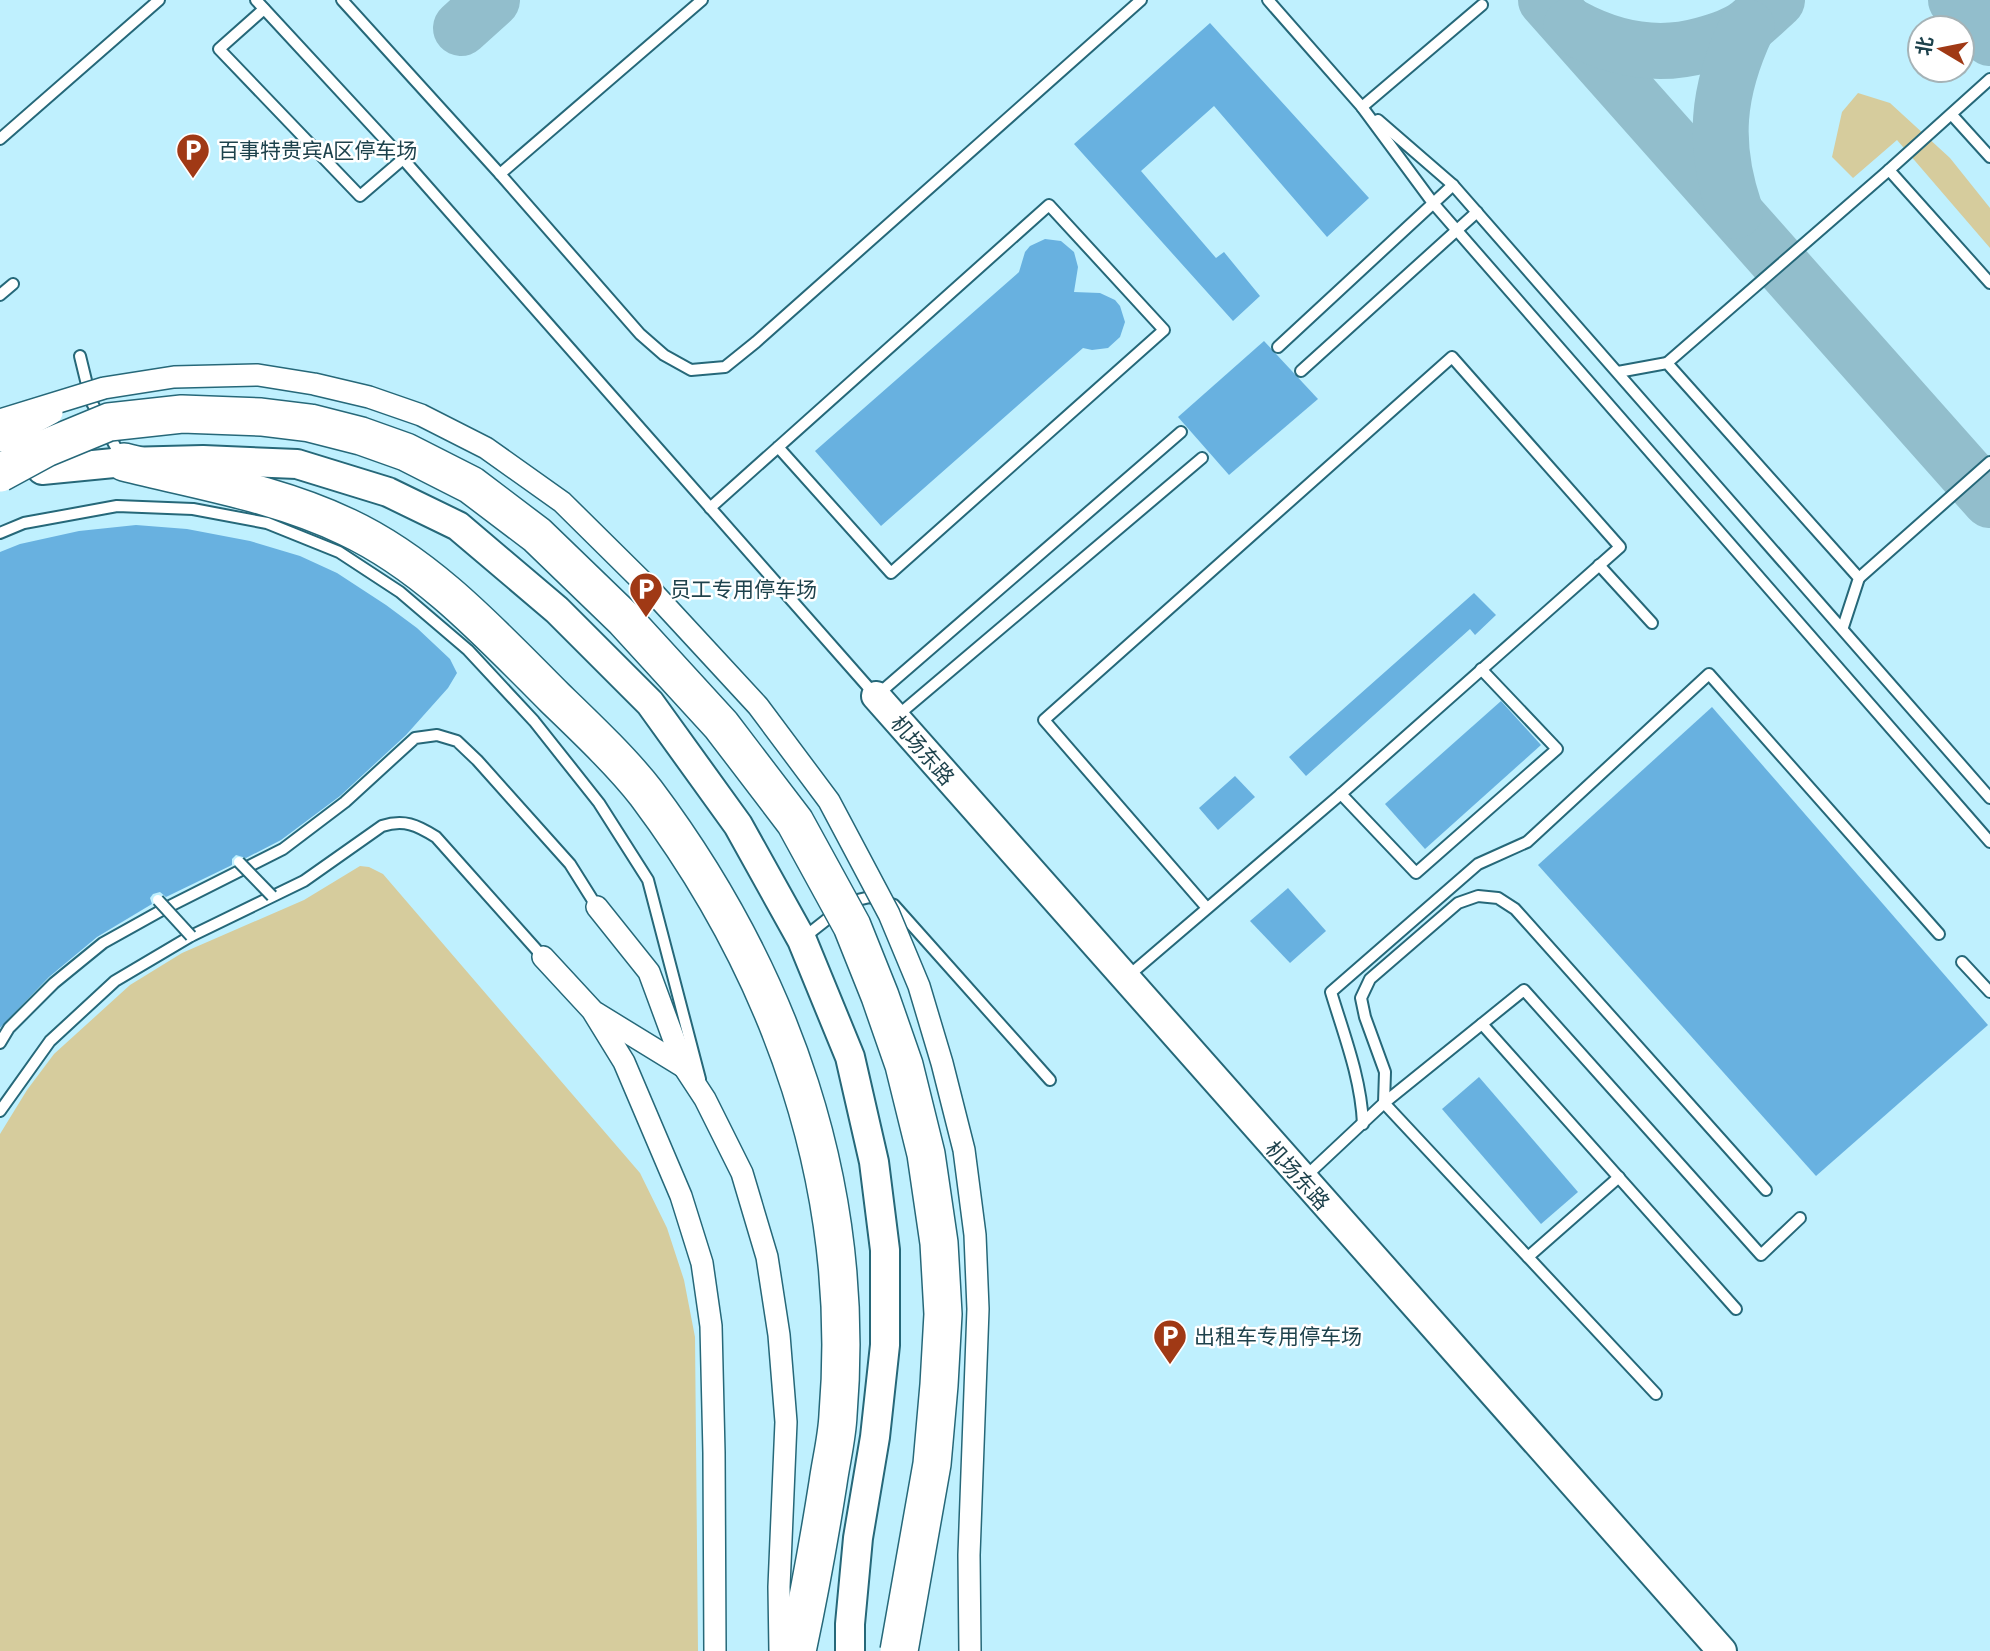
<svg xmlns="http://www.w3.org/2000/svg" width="1990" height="1651" viewBox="0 0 1990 1651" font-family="'Asap Condensed','Noto Sans SC',sans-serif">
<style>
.green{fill:#d6cc9d}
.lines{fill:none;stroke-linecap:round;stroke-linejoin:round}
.taxiway{stroke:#92becc;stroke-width:56}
.building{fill:#68b1e0}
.lane-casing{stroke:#266879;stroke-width:14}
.street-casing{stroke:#266879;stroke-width:24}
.secondary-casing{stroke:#266879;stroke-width:32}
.highway-casing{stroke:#266879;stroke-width:40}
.lane{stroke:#fff;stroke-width:10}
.street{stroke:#fff;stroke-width:21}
.secondary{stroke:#fff;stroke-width:28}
.highway{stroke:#fff;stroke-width:37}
.lane-bridge-casing{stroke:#266879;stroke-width:14;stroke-linecap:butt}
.street-bridge-casing{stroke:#266879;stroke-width:24;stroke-linecap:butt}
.highway-bridge-casing{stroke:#266879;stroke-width:40;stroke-linecap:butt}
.lane-bridge{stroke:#fff;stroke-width:10}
.street-bridge{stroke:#fff;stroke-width:21}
.highway-bridge{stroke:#fff;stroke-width:37}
.labels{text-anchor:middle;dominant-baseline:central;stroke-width:5;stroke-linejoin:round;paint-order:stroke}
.poi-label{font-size:21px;fill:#1e424c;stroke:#fff;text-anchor:start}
.street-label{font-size:21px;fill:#1e424c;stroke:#fff}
</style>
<rect width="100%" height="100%" fill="#bff0fe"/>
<g class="green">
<polygon points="1858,93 1890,103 1950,158 1990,208 1990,248 1897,140 1853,178 1832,157 1842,112"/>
<polygon points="360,866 369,867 383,874 640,1173 667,1228 684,1280 695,1337 698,1651 0,1651 0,1134 27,1090 54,1054 130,985 182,953 304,900"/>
</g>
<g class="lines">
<g class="taxiway">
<polyline points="1546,0 1990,500"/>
<polyline points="1956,0 1990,38"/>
<path d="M1571,26C1613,49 1657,58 1703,45C1718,41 1736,35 1748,26C1758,18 1768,8 1777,0"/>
<polyline points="461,28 492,0"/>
<path d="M1735,211C1712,144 1717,91 1747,27"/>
</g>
</g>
<g class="building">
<polygon points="1210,23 1369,198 1327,237 1214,106 1141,171 1216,258 1224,252 1260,296 1233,321 1074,144"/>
<polygon points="1045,239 1061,241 1074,252 1078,267 1074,292 1100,293 1115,300 1120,306 1125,322 1120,337 1108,348 1092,350 1083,348 881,526 815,451 1019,272 1025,252 1030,246"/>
<polygon points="1264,341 1318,399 1229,475 1178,417"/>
<polygon points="136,525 187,529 250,541 300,556 337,573 386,605 417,628 450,659 457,673 448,688 406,735 340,796 281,840 246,858 236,855 232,859 232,865 166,897 160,892 153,894 150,898 152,904 97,937 49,977 0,1028 0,552 20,544 79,531"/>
<polygon points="1474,593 1496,615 1475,635 1470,629 1306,776 1289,757"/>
<polygon points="1501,701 1541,745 1425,849 1385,804"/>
<polygon points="1712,707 1988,1025 1816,1176 1538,865"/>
<polygon points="1235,776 1255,797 1218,830 1199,808"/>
<polygon points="1288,888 1326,931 1290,963 1250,921"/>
<polygon points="1479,1077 1578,1192 1541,1224 1442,1109"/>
</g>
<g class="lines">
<g class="lane-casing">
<g id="lane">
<polyline points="256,0 403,159 876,696 1181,432"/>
<polyline points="342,0 500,174 640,334 664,355 691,370 725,367 756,342 1141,0"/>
<polyline points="1268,0 1362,107 1433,203 1990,842"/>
<polyline points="264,9 219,49 360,196 403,159"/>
<polyline points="1362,107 1482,5"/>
<polyline points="1952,115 1990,157"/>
<polyline points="1378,120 1453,185 1990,798"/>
<polyline points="0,139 159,0"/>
<polyline points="1889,170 1990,79"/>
<polyline points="500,174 702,0"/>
<polyline points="0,295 13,284"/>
<polyline points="1278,347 1453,185"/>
<polyline points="80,356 91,401 121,457"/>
<polyline points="1667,363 1889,170 1990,283"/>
<polyline points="1301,371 1477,212"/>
<polyline points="1618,372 1667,363 1859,578 1843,627"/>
<polyline points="710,508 1049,205 1164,330 891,573 778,447"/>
<polyline points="0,533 24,523 117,506 193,509 267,523 339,552 400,592 468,650 534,721 599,803 648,880 700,1079"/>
<polyline points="1599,565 1652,623"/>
<polyline points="1859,578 1990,462"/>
<polyline points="897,716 1202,458"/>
<polyline points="1341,794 1416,873 1557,749 1481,669"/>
<polyline points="802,939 849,902 870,897 894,905 1050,1080"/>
<polyline points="1962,962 1990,992"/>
<polyline points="1127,977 1341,794 1620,547 1452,357 1044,720 1207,908"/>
<polyline points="1482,1024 1736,1309"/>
<polyline points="0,1043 9,1028 54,983 103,943 164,909 283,849 345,802 415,738 437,735 457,741 477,760 570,864 597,907"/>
<path d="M0,1111L50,1041L115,981L191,936L304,881L382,826C404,819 417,825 436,837L543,957"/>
<path d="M1363,1124C1361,1078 1344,1035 1331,992L1478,864L1527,842L1709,674L1939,934"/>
<polyline points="1305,1177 1384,1103 1524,990 1761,1255 1800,1218"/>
<polyline points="1528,1257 1619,1177"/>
<polyline points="1656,1394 1384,1103 1385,1072 1365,1017 1361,998 1370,979 1458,903 1478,896 1498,898 1515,909 1766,1190"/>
</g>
</g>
<g class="street-casing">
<g id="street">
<polyline points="597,907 649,972 684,1067 705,1099 742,1173 767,1257 779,1335 786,1422 779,1587 780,1651"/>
<polyline points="543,957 592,1010 624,1062 681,1196 702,1263 711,1326 714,1453 715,1651"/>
<polyline points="596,1013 684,1067"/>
</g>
</g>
<g class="secondary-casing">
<g id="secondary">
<polyline points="42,470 124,462 203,460 297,464 388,492 458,526 557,610 650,703 738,825 802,940 850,1057 874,1162 885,1250 885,1345 875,1437 858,1538 850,1624 850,1651"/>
<polyline points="876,696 1722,1651"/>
</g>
</g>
<g class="highway-casing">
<path id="highway" d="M124,462C199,481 276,493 347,527C428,565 492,635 555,698C584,726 622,762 646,793C782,974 857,1186 838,1415C837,1438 831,1461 828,1483C819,1540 809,1595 797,1651"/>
</g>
<use href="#lane" class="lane"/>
<use href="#street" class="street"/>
<use href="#secondary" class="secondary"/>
<use href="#highway" class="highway"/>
<g class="lane-bridge-casing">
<g id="lane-bridge">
<polyline points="239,862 272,896"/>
<polyline points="158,900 191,936"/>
</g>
</g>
<g class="street-bridge-casing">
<g id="street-bridge">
<polyline points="0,420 104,388 174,377 258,375 314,384 369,397 421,415 486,448 562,502 649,588 758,706 829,801 889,914 919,986 942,1063 964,1150 975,1235 978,1309 969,1555 970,1651"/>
<polyline points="0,441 52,413"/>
</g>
</g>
<g class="highway-bridge-casing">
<polyline id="highway-bridge" points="0,473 46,448 109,422 182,414 261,417 310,423 361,436 406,452 471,485 537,535 624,619 721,725 795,822 852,926 880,996 904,1065 926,1154 939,1243 943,1314 939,1385 932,1464 899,1651"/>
</g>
<use href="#lane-bridge" class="lane-bridge"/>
<use href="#street-bridge" class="street-bridge"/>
<use href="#highway-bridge" class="highway-bridge"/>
</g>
<defs>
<g id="parking-pin" transform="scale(1.75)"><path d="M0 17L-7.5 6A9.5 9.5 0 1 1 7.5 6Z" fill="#a03915" stroke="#fff"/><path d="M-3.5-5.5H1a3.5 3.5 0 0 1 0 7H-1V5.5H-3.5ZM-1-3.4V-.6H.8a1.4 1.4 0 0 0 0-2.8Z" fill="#fff"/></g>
</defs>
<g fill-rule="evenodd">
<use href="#parking-pin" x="193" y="150"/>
<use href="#parking-pin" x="646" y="589"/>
<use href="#parking-pin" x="1170" y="1336"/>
</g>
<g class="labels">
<g class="poi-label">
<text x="218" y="150">百事特贵宾A区停车场</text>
<text x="670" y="589">员工专用停车场</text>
<text x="1194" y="1336">出租车专用停车场</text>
</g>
<g class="street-label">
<text transform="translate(923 750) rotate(49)">机场东路</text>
<text transform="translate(1298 1175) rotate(48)">机场东路</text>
</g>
</g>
<g transform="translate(1941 49) rotate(280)"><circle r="33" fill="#ffffff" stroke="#a5b3b7" stroke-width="2"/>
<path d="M0-5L12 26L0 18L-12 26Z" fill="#a03915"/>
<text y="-10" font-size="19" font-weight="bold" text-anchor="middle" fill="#1e424c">北</text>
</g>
</svg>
